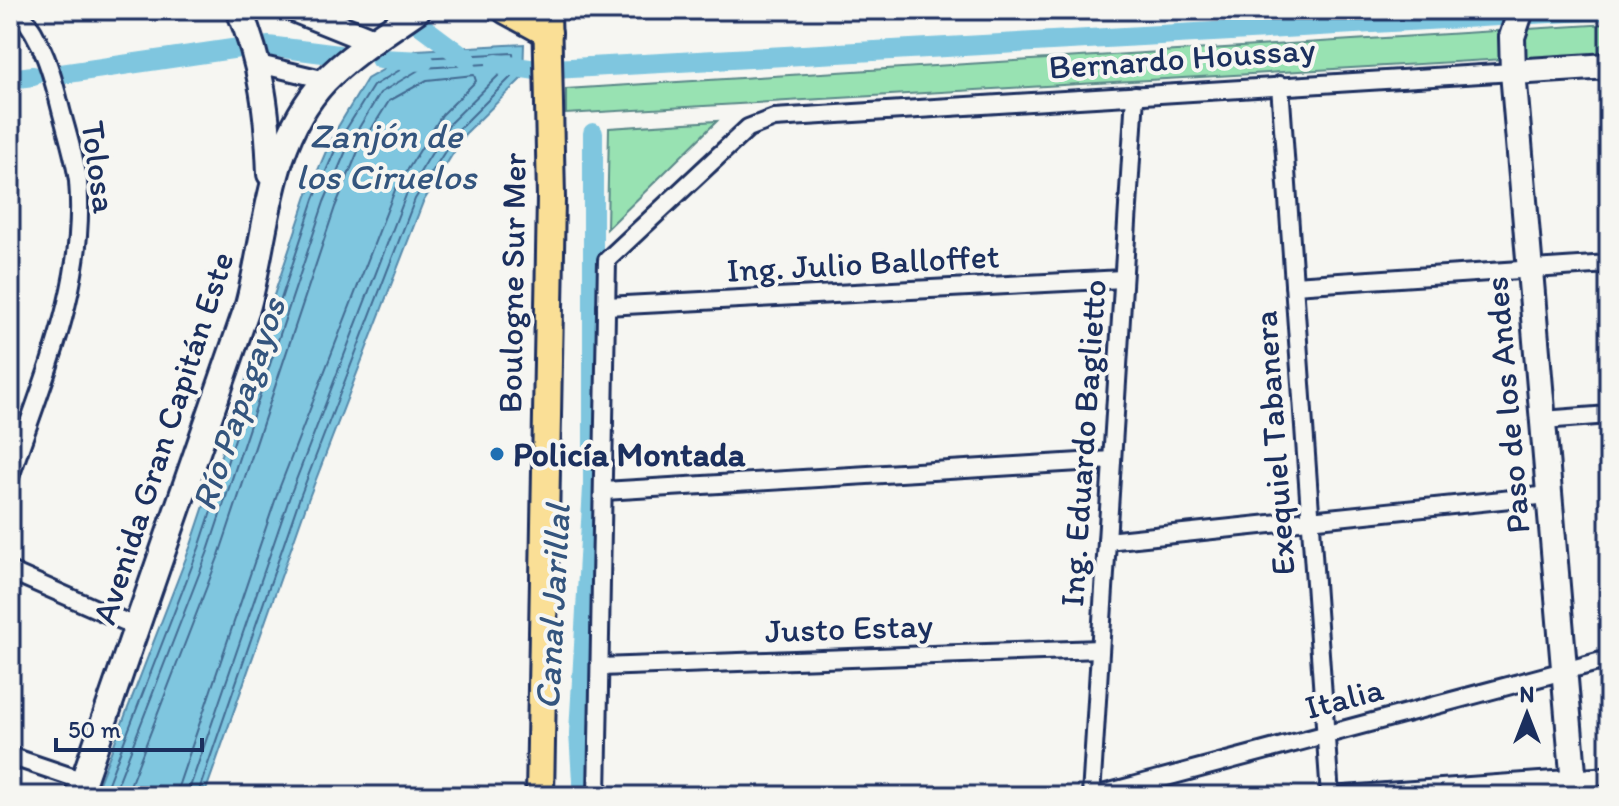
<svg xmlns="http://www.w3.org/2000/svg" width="1619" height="806" viewBox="0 0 1619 806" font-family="Itim,sans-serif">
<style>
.green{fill:#98e2b2;stroke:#5a8888;stroke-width:2}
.water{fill:#7fc6df;stroke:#578aab;stroke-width:2}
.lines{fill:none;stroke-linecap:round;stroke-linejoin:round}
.shore{stroke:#436b92;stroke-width:2}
.canal{stroke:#7fc6df;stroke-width:20}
.street-casing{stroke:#1b2f5e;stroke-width:22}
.secondary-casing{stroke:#1b2f5e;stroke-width:30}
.primary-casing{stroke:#1b2f5e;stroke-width:32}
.street{stroke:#f6f6f2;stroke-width:16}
.secondary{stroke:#f6f6f2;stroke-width:24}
.primary{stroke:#fadf96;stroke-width:26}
.poi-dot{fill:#1f6fb2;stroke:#f6f6f2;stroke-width:3}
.labels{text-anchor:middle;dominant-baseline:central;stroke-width:8;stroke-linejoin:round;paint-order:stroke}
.street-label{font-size:34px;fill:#1b2f5e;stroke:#f6f6f2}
.poi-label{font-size:34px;font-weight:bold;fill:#1b2f5e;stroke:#f6f6f2;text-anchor:start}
.water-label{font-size:36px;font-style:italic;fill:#34557e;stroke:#f6f6f2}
</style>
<rect width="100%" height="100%" fill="#f6f6f2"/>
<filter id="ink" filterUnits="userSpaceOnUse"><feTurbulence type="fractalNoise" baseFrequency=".0125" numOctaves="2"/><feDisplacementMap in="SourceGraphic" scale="16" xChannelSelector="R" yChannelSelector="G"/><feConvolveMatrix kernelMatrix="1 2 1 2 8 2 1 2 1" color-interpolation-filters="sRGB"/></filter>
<g filter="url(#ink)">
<g class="green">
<polygon points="1609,24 1609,53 566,114 566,89"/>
<polygon points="717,121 607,229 609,128"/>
</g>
<polygon class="water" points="524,44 523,77 465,134 423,202 308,500 204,796 94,796 191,545 307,196 333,135 367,79 417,50"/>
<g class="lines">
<g class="shore">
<polyline points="103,796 199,548 314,199 340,139 373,86 420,58 513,53 514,74 459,129 415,199 300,497 197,796"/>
<polyline points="113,796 208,551 324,202 349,144 380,93 422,68 503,63 504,70 451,122 406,195 291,493 187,796"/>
<polyline points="126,796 219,555 335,207 359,149 389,101 427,80 474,75 476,81 442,115 395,190 279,489 175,796"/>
</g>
<g class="canal">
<polyline points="400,10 467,60"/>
<polyline points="268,46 339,55"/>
<polyline points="380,59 424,61"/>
<polyline points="496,64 536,70 1605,10"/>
<polyline points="61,74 239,48"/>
<polyline points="10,79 33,76"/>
<polyline points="583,796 579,733 593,487 593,133"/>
</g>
<g class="street-casing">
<g id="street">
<polyline points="259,64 326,80"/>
<polyline points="1280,85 1330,796"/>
<polyline points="1294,285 1609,264"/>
<polyline points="606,306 1123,279"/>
<polyline points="1543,420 1609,415"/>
<path d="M10,477C42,381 87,284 78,181C75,158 67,133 61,110C52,73 43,40 18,10"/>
<polyline points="604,491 1112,460"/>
<polyline points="1107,541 1549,495"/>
<polyline points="10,571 137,627"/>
<polyline points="600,667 1100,649"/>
<polyline points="10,756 84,781"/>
<polyline points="597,796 607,260 748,128 774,118 1513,72"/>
<polyline points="1091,796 1135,95"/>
<polyline points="1095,796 1609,659"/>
<polyline points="1330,796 1609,776"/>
</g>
</g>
<g class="secondary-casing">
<g id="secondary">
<path d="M239,10C262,63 268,117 270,174"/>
<polyline points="296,10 373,41"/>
<polyline points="1521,10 1512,37 1513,72 1575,796"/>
<polyline points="1513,72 1609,66"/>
<path d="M78,796L248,305C268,229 268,142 325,81C352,53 387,32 418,10"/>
</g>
</g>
<g class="primary-casing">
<g id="primary">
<polyline points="506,10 548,33"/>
<polyline points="540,796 551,198 547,10"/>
</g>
</g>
<use href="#street" class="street"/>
<use href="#secondary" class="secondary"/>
<use href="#primary" class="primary"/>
</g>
</g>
<circle class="poi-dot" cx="497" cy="454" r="8"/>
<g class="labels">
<g class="street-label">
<text transform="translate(1182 58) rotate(-4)">Bernardo Houssay</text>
<text transform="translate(99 167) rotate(82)">Tolosa</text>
<text transform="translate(863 263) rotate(-3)">Ing. Julio Balloffet</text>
<text transform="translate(512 283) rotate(-89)">Boulogne Sur Mer</text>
<text transform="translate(1507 405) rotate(-95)">Paso de los Andes</text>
<text transform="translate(163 438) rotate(-72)">Avenida Gran Capitán Este</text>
<text transform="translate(1083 443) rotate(-86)">Ing. Eduardo Baglietto</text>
<text transform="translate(1274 443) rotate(-94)">Exequiel Tabanera</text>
<text transform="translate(849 628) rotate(-2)">Justo Estay</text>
<text transform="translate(1344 698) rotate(-15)">Italia</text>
</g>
<g class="poi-label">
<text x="513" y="454">Policía Montada</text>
</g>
<g class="water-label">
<text x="386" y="135">Zanjón de<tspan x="386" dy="41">los Ciruelos</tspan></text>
<text transform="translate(238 404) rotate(-71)">Río Papagayos</text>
<text transform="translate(552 607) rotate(-87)">Canal Jarillal</text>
</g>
</g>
<rect width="1619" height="806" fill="none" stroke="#f6f6f2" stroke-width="40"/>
<rect x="20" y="20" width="1579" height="766" fill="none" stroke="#1b2f5e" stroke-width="3" filter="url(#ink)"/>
<g transform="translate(1527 714)" stroke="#f6f6f2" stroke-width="6" paint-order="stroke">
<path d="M0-6L14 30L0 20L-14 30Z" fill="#1b2f5e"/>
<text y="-12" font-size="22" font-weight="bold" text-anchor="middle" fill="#1b2f5e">N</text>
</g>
<path d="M56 738v12h146v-12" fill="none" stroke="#1b2f5e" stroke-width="4"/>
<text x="68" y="738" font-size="24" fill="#1b2f5e" stroke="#f6f6f2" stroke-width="6" paint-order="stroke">50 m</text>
</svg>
